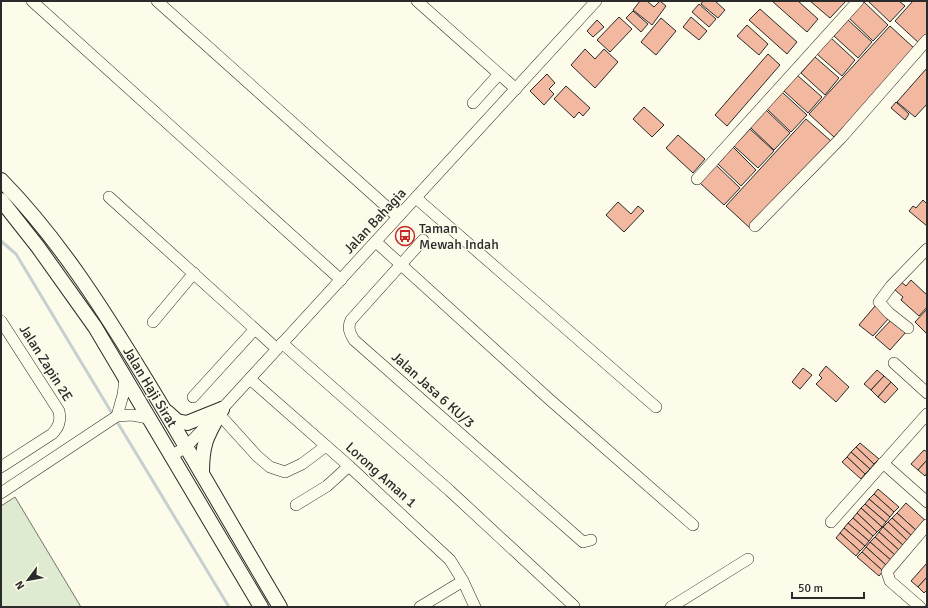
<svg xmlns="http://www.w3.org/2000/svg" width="928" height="608" viewBox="0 0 928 608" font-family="Signika,sans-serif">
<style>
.green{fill:#deebd1;stroke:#74746e}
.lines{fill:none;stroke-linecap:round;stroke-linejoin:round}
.stream{stroke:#c7d0d0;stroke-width:3}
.building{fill:#f2b8a0;stroke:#2b2b2b}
.minor-casing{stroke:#2b2b2b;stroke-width:12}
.major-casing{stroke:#2b2b2b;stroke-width:16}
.minor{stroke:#fdfbea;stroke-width:11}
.major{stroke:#fdfbea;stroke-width:14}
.labels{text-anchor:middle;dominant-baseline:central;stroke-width:3;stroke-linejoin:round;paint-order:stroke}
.street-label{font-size:14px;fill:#2b2b2b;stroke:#fdfbea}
.poi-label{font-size:14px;fill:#2b2b2b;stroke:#fdfbea;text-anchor:start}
</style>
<rect width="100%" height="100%" fill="#fdfbea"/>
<polygon class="green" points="15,497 81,607 1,607 1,506"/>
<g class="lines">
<g class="stream">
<polyline points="1,241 16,254 113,415"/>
<polyline points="116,420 229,607"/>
</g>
</g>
<g class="building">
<polygon points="640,1 647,1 654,7 660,1 666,6 652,25 633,10"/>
<polygon points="703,1 715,1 725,10 718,18 701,4"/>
<polygon points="772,1 798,1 818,19 807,32"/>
<polygon points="810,1 846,1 830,18"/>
<polygon points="868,1 899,1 905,6 890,22"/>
<polygon points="913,1 927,1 927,36 920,44 895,21"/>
<polygon points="864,2 888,25 873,41 849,18"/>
<polygon points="699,4 716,19 709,27 692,12"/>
<polygon points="760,9 797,42 787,54 749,20"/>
<polygon points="633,11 648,24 641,32 626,18"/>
<polygon points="619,17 632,29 610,52 597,40"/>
<polygon points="691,17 707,31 699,40 683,27"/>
<polygon points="661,18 676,31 656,55 641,42"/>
<polygon points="597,20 604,27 593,37 587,31"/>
<polygon points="848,20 872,42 858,58 834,36"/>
<polygon points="747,25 768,44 759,55 737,36"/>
<polygon points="890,26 915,49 834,137 809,114"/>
<polygon points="831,38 855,60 842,76 817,54"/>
<polygon points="585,49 595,59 604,49 618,62 595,88 571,65"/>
<polygon points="768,54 780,65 727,126 715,115"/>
<polygon points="815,57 839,78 825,95 801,73"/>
<polygon points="927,68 927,104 915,117 897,102"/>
<polygon points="547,74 555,83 549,89 554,94 544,105 530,91"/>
<polygon points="797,75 822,97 808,113 784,91"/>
<polygon points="566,86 590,108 583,116 579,112 574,118 554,99"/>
<polygon points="782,92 807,115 791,132 767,109"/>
<polygon points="896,102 909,114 905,120 891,108"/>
<polygon points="644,107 664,125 652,137 633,119"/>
<polygon points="766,110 790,133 774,150 750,127"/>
<polygon points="806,119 831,141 751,229 726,206"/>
<polygon points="750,129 774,151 758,168 734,146"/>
<polygon points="678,135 705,159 693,173 666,148"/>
<polygon points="733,147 756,170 741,186 718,164"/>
<polygon points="716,165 740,188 724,205 700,183"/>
<polygon points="923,200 927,204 927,226 909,211 913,206 916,208"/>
<polygon points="618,202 631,214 638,206 644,211 624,232 606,215"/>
<polygon points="911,280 927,295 927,307 919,316 901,300 903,297 894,289 900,281 906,286"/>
<polygon points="875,306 889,318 873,336 859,325"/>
<polygon points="927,309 927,334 915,322"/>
<polygon points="892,319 906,332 890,350 875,337"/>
<polygon points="826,366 849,387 836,402 816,384 822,378 819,375"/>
<polygon points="803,368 812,375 800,389 792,382"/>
<polygon points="877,370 884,376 871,390 864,384"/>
<polygon points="884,376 891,382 878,397 871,390"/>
<polygon points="891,382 898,389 885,403 878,397"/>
<polygon points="860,443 879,459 874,464 856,447"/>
<polygon points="856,447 874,464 870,469 851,452"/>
<polygon points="924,450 927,452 927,460 918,470 911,464"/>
<polygon points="851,452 870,469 865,474 847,457"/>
<polygon points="847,457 865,474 861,479 842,462"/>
<polygon points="927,460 927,473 925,476 918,470"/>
<polygon points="878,489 899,507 894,512 874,494"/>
<polygon points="874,494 894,512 890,517 869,499"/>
<polygon points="869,499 890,517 886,522 865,504"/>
<polygon points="906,503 927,522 918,532 897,513"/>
<polygon points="865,504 886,522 882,527 861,508"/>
<polygon points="861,508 882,527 877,532 857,513"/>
<polygon points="857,513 877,532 873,536 853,518"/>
<polygon points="897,513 918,532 913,537 892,518"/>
<polygon points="853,518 873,536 869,541 848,523"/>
<polygon points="892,518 913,537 909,542 888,522"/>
<polygon points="888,522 909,542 905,547 883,527"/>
<polygon points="848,523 869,541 865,546 844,528"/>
<polygon points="883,527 905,547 900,551 879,532"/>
<polygon points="844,528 865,546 860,551 840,533"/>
<polygon points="879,532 900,551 896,556 875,537"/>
<polygon points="840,533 860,551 856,556 836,538"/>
<polygon points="875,537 896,556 892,561 870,542"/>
<polygon points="870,542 892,561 887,566 866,547"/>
<polygon points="866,547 887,566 883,571 862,552"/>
<polygon points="862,552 883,571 879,576 857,557"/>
<polygon points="927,563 927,577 918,587 911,581"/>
<polygon points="927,577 927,590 924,593 918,587"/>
</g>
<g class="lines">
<g class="minor-casing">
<g id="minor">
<polyline points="32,1 341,280"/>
<polyline points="157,1 398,217"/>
<polyline points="417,1 516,89"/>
<polyline points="473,103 499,74"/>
<polyline points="697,179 858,1"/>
<polyline points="109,197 277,349"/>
<polyline points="416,198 656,407"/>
<polyline points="755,226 841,138 927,40"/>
<path d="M423,240L351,320C347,328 350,333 354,340L583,542L591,540"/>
<polyline points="376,242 549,399 693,525"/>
<path d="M1,321L59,411C61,421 59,427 52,434L1,467"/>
<polyline points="153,322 194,273"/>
<polyline points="908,328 889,313 879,302 891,286 927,249"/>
<polyline points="282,343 450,491 574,606"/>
<polyline points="894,363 927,393"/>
<polyline points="250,379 349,466 450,560 463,581 475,607"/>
<polyline points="193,397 255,329"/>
<polyline points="219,414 257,456 270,467 285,472 302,464 326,446"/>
<polyline points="117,416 123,395 125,379"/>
<polyline points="171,456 186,447 222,409 596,1"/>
<polyline points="883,463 927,502"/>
<polyline points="1,493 117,416 132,415 148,418"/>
<polyline points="296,505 327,486 349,466"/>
<polyline points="831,522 927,414"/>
<polyline points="420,607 463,581"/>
<polyline points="671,607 748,559"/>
<polyline points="920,607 890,581 887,572 927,525"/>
</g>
</g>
<g class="major-casing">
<g id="major">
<path d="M1,180C56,236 99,303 140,370C188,448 233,528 280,607"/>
<polyline points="1,200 38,247 95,327 261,607"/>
<polyline points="167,412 177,421 187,423 222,409"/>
<path d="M202,473C202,442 207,436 222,409"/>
</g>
</g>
<use href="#minor" class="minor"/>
<use href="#major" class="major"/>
</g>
<defs>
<g id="bus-ring" transform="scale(1)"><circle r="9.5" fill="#fdfbea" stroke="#c62828" stroke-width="1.5"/><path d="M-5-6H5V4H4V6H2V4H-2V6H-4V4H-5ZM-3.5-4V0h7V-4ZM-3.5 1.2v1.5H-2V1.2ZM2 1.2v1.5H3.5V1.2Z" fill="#c62828"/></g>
</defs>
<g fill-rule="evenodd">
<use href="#bus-ring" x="405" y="236"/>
</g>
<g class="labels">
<g class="street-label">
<text transform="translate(375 221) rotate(-47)">Jalan Bahagia</text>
<text transform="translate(46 363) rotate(58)">Jalan Zapin 2E</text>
<text transform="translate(150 387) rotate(59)">Jalan Haji Sirat</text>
<text transform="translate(433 390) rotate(42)">Jalan Jasa 6 KU/3</text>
<text transform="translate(381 475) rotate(42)">Lorong Aman 1</text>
</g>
<g class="poi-label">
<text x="419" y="228">Taman<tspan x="419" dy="16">Mewah Indah</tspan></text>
</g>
</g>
<rect width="928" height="608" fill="none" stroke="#2b2b2b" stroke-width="4"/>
<g transform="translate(28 580) rotate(238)" stroke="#fdfbea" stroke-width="3" paint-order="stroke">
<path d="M0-3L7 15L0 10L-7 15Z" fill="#2b2b2b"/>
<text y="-6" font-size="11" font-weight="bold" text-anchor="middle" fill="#2b2b2b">N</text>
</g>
<path d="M792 592v6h72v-6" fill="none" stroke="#2b2b2b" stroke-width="2"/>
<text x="798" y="592" font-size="12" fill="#2b2b2b" stroke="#fdfbea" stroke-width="3" paint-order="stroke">50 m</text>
</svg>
